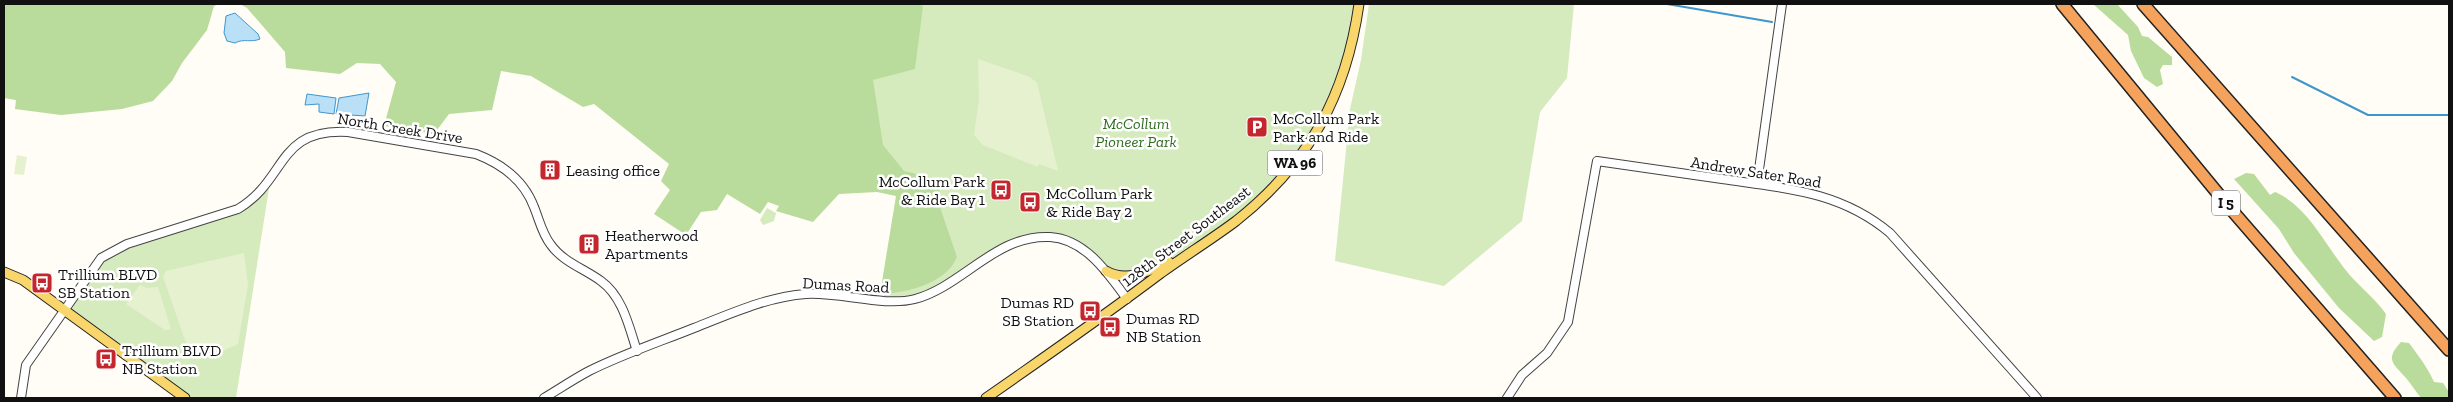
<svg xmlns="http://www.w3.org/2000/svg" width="2453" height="402" viewBox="0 0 2453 402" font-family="'Zilla Slab',serif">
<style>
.green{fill:#d5ebbd}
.forest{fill:#b9dc9c}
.pitch{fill:#e6f2cf}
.water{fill:#b9e0f7;stroke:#3f96cf}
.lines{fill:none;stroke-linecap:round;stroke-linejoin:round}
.stream{stroke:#3f96cf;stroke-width:2}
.minor-casing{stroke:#444;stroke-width:10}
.major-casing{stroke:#222;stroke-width:11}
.highway-casing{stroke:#222;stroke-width:14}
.minor{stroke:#fff;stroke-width:8}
.major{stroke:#f9d66b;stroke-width:9}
.highway{stroke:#f5a25d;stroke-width:11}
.labels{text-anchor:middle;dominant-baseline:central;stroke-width:5;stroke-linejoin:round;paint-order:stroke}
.shield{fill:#fff;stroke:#585858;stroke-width:1}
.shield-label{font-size:15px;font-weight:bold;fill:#111}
.poi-label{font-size:16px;fill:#111;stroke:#fff;text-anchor:start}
.park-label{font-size:16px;font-style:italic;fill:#2f6b1f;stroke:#fff}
.street-label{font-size:16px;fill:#111;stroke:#fff}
</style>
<rect width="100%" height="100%" fill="#fffdf5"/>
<g class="green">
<polygon points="523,4 1359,4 1354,38 1322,124 1259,201 1163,271 1114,273 1081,248 1051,237 1010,244 931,294 883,301 899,189"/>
<polygon points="1369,4 1574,4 1567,78 1540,112 1522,221 1444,286 1335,261 1350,109 1361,60"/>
<polygon points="270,182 236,398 189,398 67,311 102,259 115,250 246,207"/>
<polygon points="767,208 776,213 774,221 763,225 760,220"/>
</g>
<g class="forest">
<polygon points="4,4 220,4 214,6 207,30 182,63 172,81 153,101 122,109 61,115 15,109 16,100 4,98"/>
<path d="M240,4H917L923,6L915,69L873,80L883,145L904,171L938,179L941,210L957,257C946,284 906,293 880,294L896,196L877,192L839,194L813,222L776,211L779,206L768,202L760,214L727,194L717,210L701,212L686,235L654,214L670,190L661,181L669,164L594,104L583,107L531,76L501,71L492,110L449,114L434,134L384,126L396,82L380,64L357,63L340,74L286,68L285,52L247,8Z"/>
<polygon points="2093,4 2117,4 2138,27 2142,36 2148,37 2172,57 2172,65 2163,65 2160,70 2163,84 2157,87 2144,78 2131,51 2128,35"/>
<path d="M2246,173L2254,174L2270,195L2275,192C2307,206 2323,241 2344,268C2357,285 2374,297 2386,314L2382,337L2374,341L2339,308L2294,253L2279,229L2234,179Z"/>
<path d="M2401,342L2409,343C2418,355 2428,368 2434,382L2443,383L2449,392V398H2421C2416,392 2412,385 2406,378C2394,364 2384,360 2401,342Z"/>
</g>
<g class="pitch">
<polygon points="978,59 1030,77 1037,83 1058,171 1039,164 1038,167 983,145 974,135 979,100"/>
<polygon points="17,155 27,157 24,175 14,174"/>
<polygon points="244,253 248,285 238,344 223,351 190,354 163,277 166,271"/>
<polygon points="140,285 147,288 158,287 171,329 165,330 126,304"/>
</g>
<g class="water">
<path d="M235,13L258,34L260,39C251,43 244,38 235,43L227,41L224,33L226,16Z"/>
<polygon points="369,93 365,116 336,114 339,98"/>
<polygon points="307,94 336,98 334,114 319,112 319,104 305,105"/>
</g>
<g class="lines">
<g class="stream">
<polyline points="1667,4 1772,22"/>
<polyline points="2292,77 2368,115 2449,115"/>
</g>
<g class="minor-casing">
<g id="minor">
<polyline points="1757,184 1782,4"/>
<path d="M21,398L26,365L101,258L127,244L238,209C288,179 276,128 348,132L476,154C502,164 524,180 534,207C539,219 542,234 551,245C563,262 585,269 601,281C623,297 629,327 637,351"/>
<path d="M544,398C559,389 574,379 589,371C623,354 659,342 694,328C730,314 766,297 806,294C840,292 884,307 915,299C963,286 996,234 1050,237C1085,239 1108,273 1127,299"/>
<path d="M1507,398L1522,375L1547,353L1568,322L1597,161C1639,167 1680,173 1722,179C1784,188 1840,191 1890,233L2037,398"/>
</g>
</g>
<g class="major-casing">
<g id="major">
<path d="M1106,271C1127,283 1149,271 1169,262"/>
<polyline points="4,272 23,280 185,398"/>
<path d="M986,398C1045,357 1104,316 1161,273C1186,255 1212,239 1236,221C1309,163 1346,96 1359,4"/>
</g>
</g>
<g class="highway-casing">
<g id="highway">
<polyline points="2062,4 2229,207 2395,398"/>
<polyline points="2143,4 2449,350"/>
</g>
</g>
<use href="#minor" class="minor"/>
<use href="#major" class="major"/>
<use href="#highway" class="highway"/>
</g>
<defs>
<g id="parking-square" transform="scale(1.125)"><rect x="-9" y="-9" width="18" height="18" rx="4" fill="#c4262e" stroke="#fff"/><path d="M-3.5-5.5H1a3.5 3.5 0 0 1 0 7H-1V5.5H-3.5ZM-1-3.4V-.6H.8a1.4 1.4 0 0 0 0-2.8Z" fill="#fff"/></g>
<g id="building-square" transform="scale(1.125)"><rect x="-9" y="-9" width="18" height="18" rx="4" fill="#c4262e" stroke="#fff"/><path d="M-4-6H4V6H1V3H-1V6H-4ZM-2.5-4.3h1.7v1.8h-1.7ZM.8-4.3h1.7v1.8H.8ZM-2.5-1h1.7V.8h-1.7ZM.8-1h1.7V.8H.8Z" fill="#fff"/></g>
<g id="bus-square" transform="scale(1.125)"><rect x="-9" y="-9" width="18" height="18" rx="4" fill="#c4262e" stroke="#fff"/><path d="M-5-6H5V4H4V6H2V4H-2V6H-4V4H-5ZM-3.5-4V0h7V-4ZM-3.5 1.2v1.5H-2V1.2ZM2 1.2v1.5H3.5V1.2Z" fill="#fff"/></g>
</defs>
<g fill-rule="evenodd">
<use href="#parking-square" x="1257" y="127"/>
<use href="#building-square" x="550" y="170"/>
<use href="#bus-square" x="1001" y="190"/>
<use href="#bus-square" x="1030" y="202"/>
<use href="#building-square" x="589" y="244"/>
<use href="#bus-square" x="42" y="283"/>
<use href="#bus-square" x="1090" y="311"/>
<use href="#bus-square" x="1110" y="327"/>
<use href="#bus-square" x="106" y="359"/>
</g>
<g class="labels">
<g class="shield">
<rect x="1267.5" y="150.5" width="55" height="25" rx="4"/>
<rect x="2212" y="190.5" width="28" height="25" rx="4"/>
</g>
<g class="shield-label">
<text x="1295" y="163">WA 96</text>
<text x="2226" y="203">I 5</text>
</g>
<g class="poi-label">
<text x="1273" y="118">McCollum Park<tspan x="1273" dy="18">Park and Ride</tspan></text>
<text x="566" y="170">Leasing office</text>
<text x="985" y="181" text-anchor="end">McCollum Park<tspan x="985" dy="18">&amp; Ride Bay 1</tspan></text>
<text x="1046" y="193">McCollum Park<tspan x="1046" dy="18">&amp; Ride Bay 2</tspan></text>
<text x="605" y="235">Heatherwood<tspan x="605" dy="18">Apartments</tspan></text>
<text x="58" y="274">Trillium BLVD<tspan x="58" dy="18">SB Station</tspan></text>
<text x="1074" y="302" text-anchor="end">Dumas RD<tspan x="1074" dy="18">SB Station</tspan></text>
<text x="1126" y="318">Dumas RD<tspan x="1126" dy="18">NB Station</tspan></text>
<text x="122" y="350">Trillium BLVD<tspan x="122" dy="18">NB Station</tspan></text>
</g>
<g class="park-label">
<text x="1136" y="123">McCollum<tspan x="1136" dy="18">Pioneer Park</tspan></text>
</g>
<g class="street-label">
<text transform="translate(400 128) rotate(9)">North Creek Drive</text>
<text transform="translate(1756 172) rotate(9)">Andrew Sater Road</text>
<text transform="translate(1186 236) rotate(-37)">128th Street Southeast</text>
<text transform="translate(846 285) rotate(3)">Dumas Road</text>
</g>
</g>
<rect width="2453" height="402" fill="none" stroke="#111111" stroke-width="10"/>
</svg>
